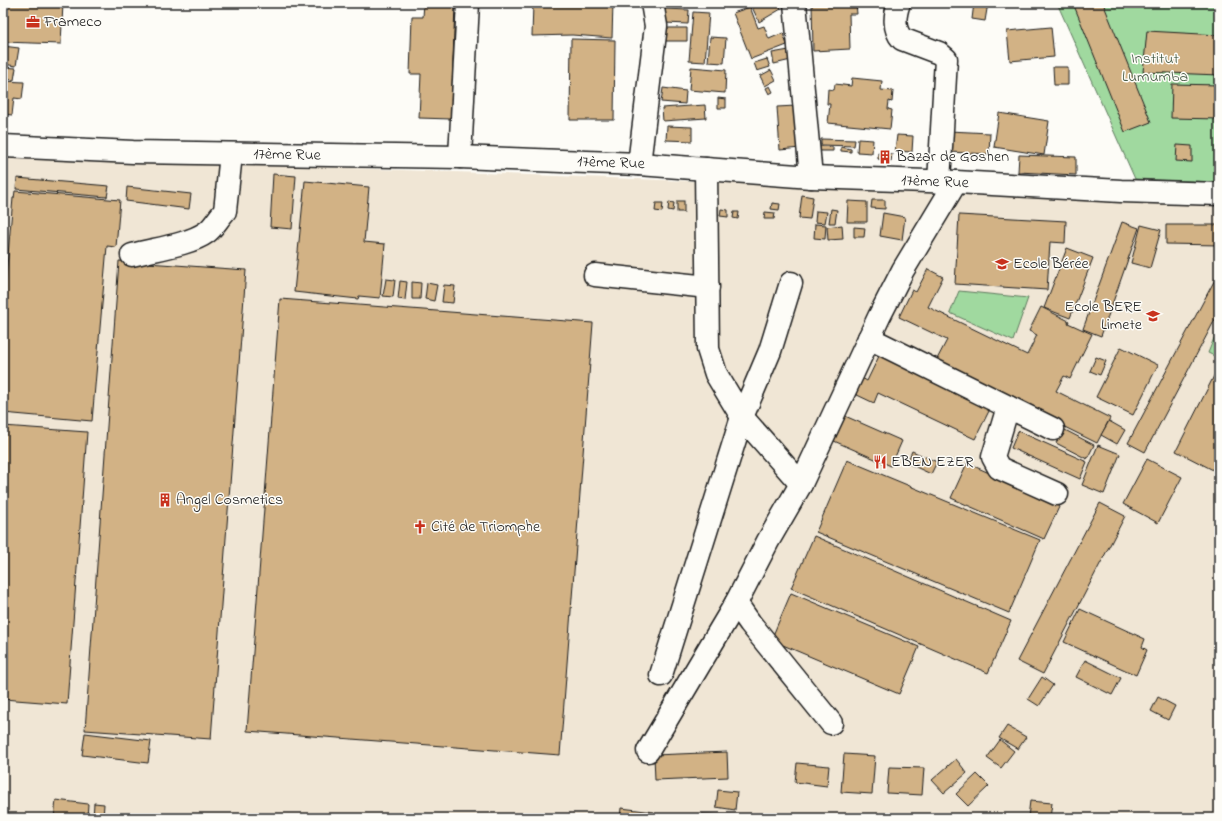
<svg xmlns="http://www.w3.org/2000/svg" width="1222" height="821" viewBox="0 0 1222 821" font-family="'Indie Flower',sans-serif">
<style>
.built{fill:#f0e6d5}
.green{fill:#a0d99f;stroke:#5e7a5e}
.building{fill:#d2b285;stroke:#1c1c1c}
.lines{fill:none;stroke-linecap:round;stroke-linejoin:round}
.minor-casing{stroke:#1c1c1c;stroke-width:25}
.minor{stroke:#fdfcf7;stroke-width:22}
.labels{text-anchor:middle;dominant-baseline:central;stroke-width:3;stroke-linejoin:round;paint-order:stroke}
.poi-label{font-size:16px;fill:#1c1c1c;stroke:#fdfcf7;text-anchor:start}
.park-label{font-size:16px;fill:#4a5e4a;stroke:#fdfcf7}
.street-label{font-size:16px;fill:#1c1c1c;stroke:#fdfcf7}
</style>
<rect width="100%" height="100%" fill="#fdfcf7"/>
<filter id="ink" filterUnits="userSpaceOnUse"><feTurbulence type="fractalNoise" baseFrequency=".025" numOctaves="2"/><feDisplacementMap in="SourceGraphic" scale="8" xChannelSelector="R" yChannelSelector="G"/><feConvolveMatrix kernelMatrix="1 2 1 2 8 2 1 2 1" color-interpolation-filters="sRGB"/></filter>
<g filter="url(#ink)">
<polygon class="built" points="3,155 1219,201 1219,818 3,818"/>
<g class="green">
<polygon points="1057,3 1219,3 1219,182 1135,179"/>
<polygon points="959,291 1028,298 1013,341 950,313"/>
<polygon points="1219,326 1219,358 1208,353"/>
</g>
<g class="building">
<polygon points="3,3 63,3 61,44 3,42"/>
<polygon points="424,3 455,3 451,119 419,118 421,74 410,74 412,17 423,17"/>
<polygon points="533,3 613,3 612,38 572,35 532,36"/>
<polygon points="763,3 779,3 781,9 759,22 752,7"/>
<polygon points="812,3 856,3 857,14 849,14 850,49 813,51"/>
<polygon points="974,3 988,3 985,21 972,19"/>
<polygon points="1073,3 1103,3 1151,122 1125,132"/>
<polygon points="750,7 758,28 764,26 769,39 783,33 787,45 751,59 733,13"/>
<polygon points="665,9 689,10 688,24 665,23"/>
<polygon points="693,12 709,13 705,62 689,61"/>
<polygon points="1051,27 1054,57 1010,61 1007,31"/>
<polygon points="666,28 687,28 687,41 665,41"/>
<polygon points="1147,31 1219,35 1219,75 1143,72"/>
<polygon points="710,37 726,38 724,63 708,62"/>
<polygon points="571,39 615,40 614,120 570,120"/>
<polygon points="3,46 19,48 16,66 3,64"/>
<polygon points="789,50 791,60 774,64 772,53"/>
<polygon points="767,59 770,67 757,71 754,63"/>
<polygon points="3,67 16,68 14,80 3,79"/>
<polygon points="691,67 726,70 725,93 689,90"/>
<polygon points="1053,67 1068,67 1068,85 1054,85"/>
<polygon points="771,70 776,80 765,86 760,76"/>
<polygon points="852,78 882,81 881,90 893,91 892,102 889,101 888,109 892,110 890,129 828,123 830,104 827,104 828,89 834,90 835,84 851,86"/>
<polygon points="3,81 24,82 22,99 14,98 12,115 3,114"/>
<polygon points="1172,84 1219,85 1219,119 1171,118"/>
<polygon points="770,86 773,92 769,94 766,88"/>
<polygon points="663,88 686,91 685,104 661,102"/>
<polygon points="718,98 726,99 726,108 718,108"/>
<polygon points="705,105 706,118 663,121 662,108"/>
<polygon points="796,106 800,148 780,150 777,107"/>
<polygon points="999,113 1049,121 1044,155 994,147"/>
<polygon points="667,126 692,127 692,141 666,140"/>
<polygon points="949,131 990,133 989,154 948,152"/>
<polygon points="897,135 913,136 912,152 895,151"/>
<polygon points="821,139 855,140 854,146 821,145"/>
<polygon points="858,139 873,140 872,153 857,152"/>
<polygon points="1177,145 1192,146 1192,162 1176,161"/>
<polygon points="820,146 833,147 833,151 820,151"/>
<polygon points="841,147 851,149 851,152 841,151"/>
<polygon points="878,153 892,154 891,161 878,159"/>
<polygon points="1019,155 1076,157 1076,175 1018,172"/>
<polygon points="273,174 296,176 292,229 270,227"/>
<polygon points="17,178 109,186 107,197 16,189"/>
<polygon points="305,181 369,187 364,242 385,244 380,298 359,296 358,299 294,292"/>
<polygon points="127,187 191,194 189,209 126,201"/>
<polygon points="15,191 120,200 116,247 107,246 92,421 3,413 3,312 13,198 14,198"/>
<polygon points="802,195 813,197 810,219 799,218"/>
<polygon points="872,200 885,200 885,209 871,208"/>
<rect x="677" y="201" width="7" height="11"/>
<polygon points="848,201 867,202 867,222 847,222"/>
<polygon points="669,202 674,203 673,211 668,210"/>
<polygon points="656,203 663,203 662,212 655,211"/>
<polygon points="772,203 780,204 779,210 771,209"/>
<polygon points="721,209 728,210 728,217 720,216"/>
<polygon points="831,209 837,210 835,223 829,223"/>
<polygon points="816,211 827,212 825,223 815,222"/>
<polygon points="734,212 739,212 738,219 733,218"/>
<polygon points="765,212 775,213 774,219 764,219"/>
<polygon points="883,213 905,217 902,240 880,236"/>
<polygon points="959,215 1066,221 1065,243 1050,242 1047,290 955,284"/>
<polygon points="1122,222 1139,228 1101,336 1083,329"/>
<polygon points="815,224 826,225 825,239 814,238"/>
<polygon points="842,225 843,239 828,240 827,227"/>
<polygon points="1141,225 1161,230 1150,268 1131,263"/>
<polygon points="1166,225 1219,225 1219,245 1166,244"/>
<polygon points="854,227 865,228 864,237 854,237"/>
<polygon points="1067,248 1093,258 1070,318 1044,308"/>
<polygon points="119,261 246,270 211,739 85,730"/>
<polygon points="928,269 943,277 928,307 1027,355 1037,335 1029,331 1041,307 1069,321 1068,323 1092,334 1070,379 1064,376 1056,391 1110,418 1097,443 935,363 947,340 899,317 912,290 916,292"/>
<polygon points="1219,272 1219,312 1145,452 1128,443"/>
<polygon points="386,279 395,280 393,297 383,296"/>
<polygon points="400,281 407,282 405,300 398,299"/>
<polygon points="412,282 421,283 420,299 412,299"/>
<polygon points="427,283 437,285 434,301 425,299"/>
<polygon points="444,285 455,286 453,303 442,302"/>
<polygon points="280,299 593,323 560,755 247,731"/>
<polygon points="1121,347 1158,365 1133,415 1096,397"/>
<polygon points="881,352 992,405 975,439 878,393 874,403 855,394 862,378 867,381"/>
<polygon points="1096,357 1106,361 1100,375 1090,371"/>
<polygon points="1217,370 1219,372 1219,473 1176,451"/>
<polygon points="845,416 902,441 891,466 834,441"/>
<polygon points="1109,421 1125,430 1117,444 1101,435"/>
<polygon points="3,426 87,432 67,704 3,699"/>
<polygon points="1063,429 1094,445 1087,459 1056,443"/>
<polygon points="1018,431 1087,462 1080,479 1011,448"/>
<polygon points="1098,445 1120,454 1104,494 1082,485"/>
<polygon points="912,451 937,462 931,474 907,463"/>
<polygon points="1147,459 1182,477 1158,523 1123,504"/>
<polygon points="847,460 1040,540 1009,613 816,532"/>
<polygon points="967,463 1060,505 1044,539 951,498"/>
<polygon points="1100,503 1125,516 1043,674 1017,661"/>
<polygon points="814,536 1011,621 988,673 791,588"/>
<polygon points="791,593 919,647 899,694 771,640"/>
<polygon points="1080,609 1145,639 1142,647 1147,650 1136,675 1064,642"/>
<polygon points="1085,660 1121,678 1112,695 1076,677"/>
<polygon points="1042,677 1053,685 1039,706 1028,699"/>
<polygon points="1158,697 1175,706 1168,720 1151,711"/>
<polygon points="1007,726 1026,737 1018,749 999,738"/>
<polygon points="85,733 151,741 148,763 82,755"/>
<polygon points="1000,740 1014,751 1001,768 987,758"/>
<polygon points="727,752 728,777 655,780 654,755"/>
<polygon points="844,754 875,756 872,794 841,792"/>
<polygon points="956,759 967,773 944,793 932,780"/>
<polygon points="797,763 829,766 827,786 795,782"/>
<polygon points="889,767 924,768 922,795 887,793"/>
<polygon points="977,774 989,786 968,806 956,794"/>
<polygon points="718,790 737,792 735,810 716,807"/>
<polygon points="56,800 88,804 87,818 54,818"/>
<polygon points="1030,801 1052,803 1050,818 1028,817"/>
<polygon points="94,803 104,804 103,818 93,818"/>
<polygon points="621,808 654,812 653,818 620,818"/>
<polygon points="315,814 331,815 330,818 314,818"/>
<polygon points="702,814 738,815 738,818 702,818"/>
<polygon points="914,815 948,818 914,818"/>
</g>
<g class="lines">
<g class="minor-casing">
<g id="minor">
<polyline points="795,3 811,177"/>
<path d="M899,3C895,14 893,29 902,39L939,53L946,59L939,182"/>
<polyline points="3,146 133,152 460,157 639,164 811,177 956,182 1121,191 1219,194"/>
<polyline points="460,157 468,3"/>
<polyline points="639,164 656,26 652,3"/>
<polyline points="706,169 708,349 716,374 742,417 801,484"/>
<path d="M132,255C154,249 189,245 207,232C213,228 219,217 225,211L231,154"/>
<polyline points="595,275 708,287"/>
<polyline points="869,338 1053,429"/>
<polyline points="1008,407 993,457 999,468 1057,494"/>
<polyline points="661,675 742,417 770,351 791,283"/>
<polyline points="831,723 750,623 736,603 768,541 801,484 879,317 903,270 956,182"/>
<polyline points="648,751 736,603"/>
</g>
</g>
<use href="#minor" class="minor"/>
</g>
</g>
<defs>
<g id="office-bare" transform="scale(1.08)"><path d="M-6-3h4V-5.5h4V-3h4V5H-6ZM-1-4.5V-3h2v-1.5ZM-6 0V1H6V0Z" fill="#c8321e" stroke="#fdfcf7" stroke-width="2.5" paint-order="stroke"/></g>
<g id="building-bare" transform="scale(1.08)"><path d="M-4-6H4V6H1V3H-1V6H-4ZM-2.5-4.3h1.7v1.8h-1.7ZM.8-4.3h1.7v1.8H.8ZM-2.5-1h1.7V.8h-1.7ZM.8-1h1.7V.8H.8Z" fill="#c8321e" stroke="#fdfcf7" stroke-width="2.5" paint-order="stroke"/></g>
<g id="school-bare" transform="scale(1.08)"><path d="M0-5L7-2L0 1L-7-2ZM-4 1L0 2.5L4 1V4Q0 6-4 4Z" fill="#c8321e" stroke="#fdfcf7" stroke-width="2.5" paint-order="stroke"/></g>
<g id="restaurant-bare" transform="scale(1.08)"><path d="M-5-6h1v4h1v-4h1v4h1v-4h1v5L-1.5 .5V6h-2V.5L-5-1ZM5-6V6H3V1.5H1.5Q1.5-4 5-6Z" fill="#c8321e" stroke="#fdfcf7" stroke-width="2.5" paint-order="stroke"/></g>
<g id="church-bare" transform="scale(1.08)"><path d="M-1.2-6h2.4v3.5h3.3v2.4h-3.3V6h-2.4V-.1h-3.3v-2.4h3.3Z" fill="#c8321e" stroke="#fdfcf7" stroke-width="2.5" paint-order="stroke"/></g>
</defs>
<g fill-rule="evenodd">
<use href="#office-bare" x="33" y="22"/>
<use href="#building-bare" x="885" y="157"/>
<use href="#school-bare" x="1002" y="264"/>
<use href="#school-bare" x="1153" y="316"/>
<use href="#restaurant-bare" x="880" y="462"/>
<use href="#building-bare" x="165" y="500"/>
<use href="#church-bare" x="420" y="527"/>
</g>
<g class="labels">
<g class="poi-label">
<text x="44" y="22">Frameco</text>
<text x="896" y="157">Bazar de Goshen</text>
<text x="1013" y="264">Ecole Bérée</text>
<text x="1142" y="307" text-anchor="end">Ecole BERE<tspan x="1142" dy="18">Limete</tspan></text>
<text x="891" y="462">EBEN EZER</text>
<text x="176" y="500">Angel Cosmetics</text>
<text x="431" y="527">Cité de Triomphe</text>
</g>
<g class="park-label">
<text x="1155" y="59">Institut<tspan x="1155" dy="18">Lumumba</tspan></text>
</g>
<g class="street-label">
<text transform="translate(287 155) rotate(1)">17ème Rue</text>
<text transform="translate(611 163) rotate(2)">17ème Rue</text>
<text transform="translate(935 182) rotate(2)">17ème Rue</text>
</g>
</g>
<rect width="1222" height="821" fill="none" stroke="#fdfcf7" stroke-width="16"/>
<rect x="8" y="8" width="1206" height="805" fill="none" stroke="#1c1c1c" stroke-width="1.5" filter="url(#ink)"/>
</svg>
